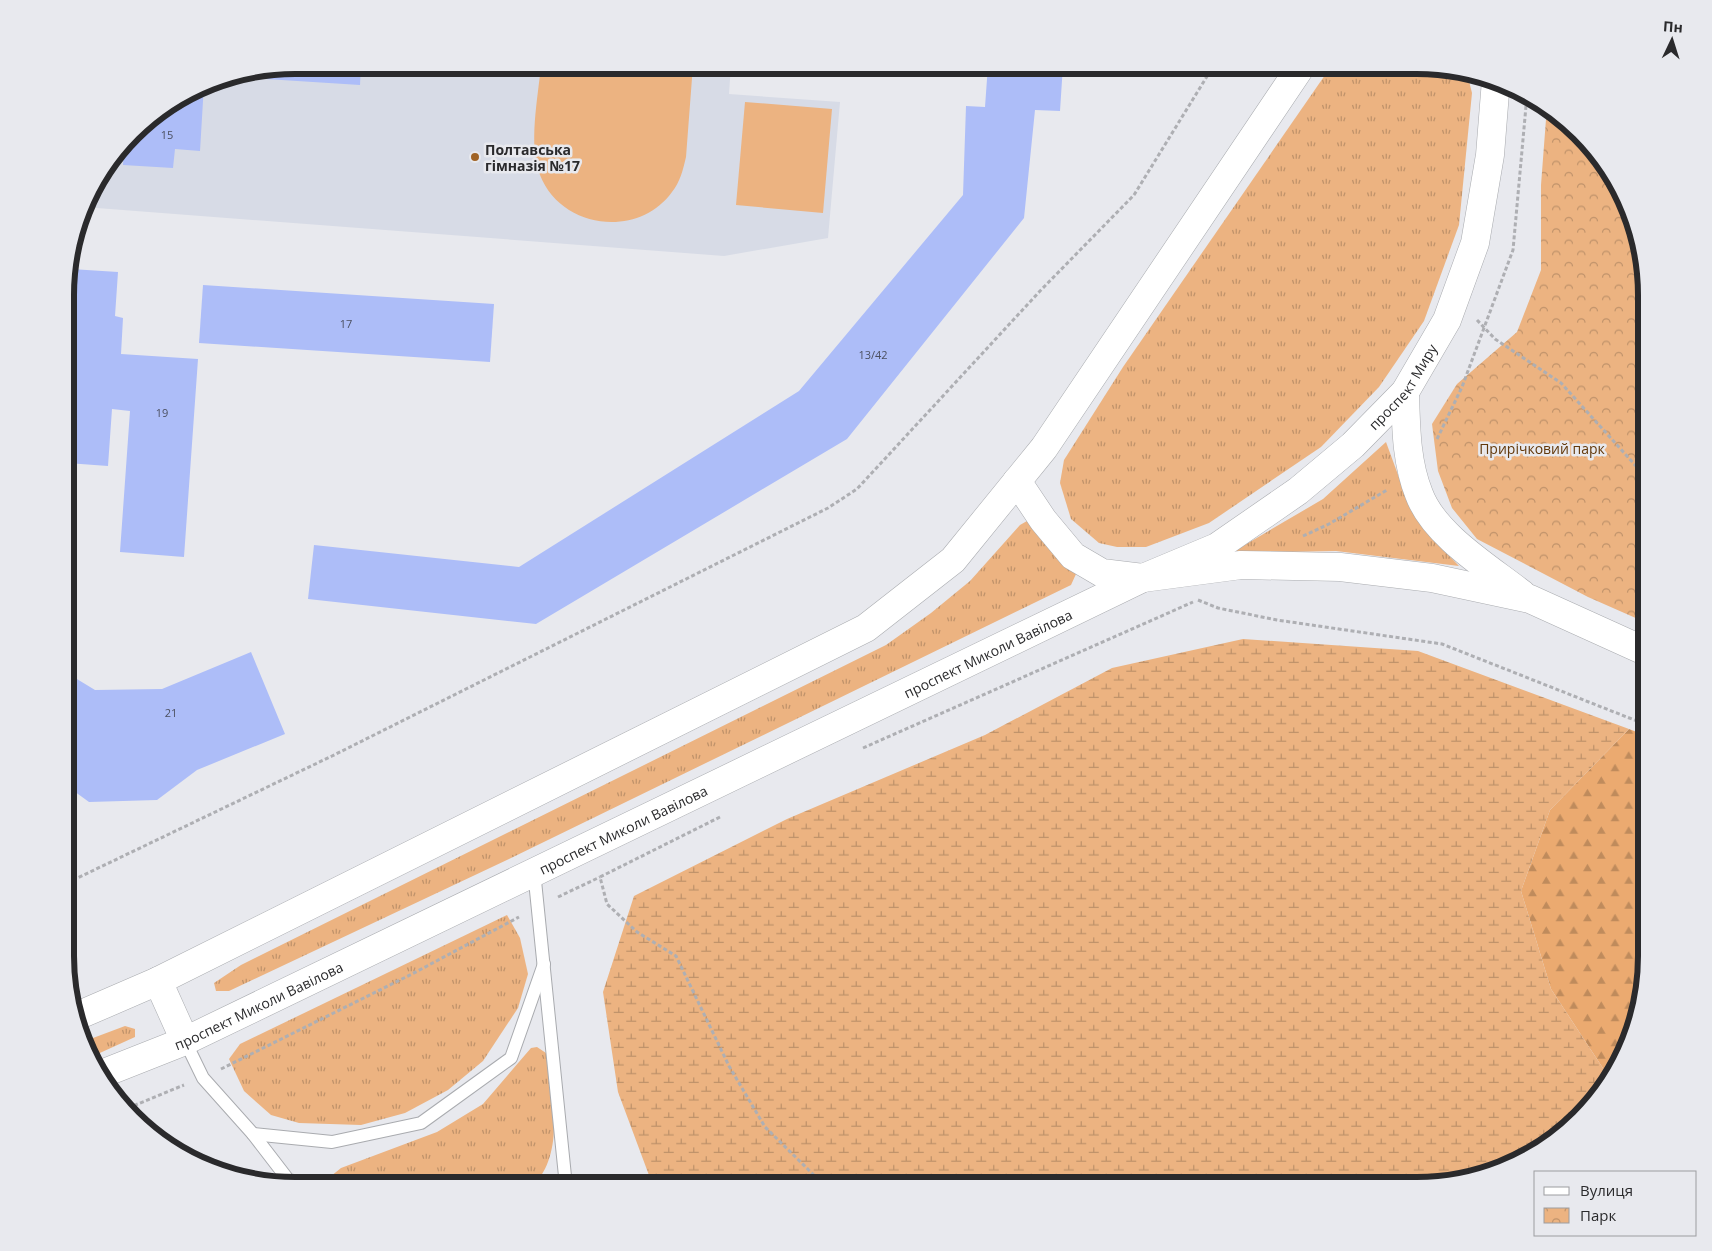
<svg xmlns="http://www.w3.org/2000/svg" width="1712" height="1251" viewBox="0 0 1712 1251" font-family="'Open Sans',sans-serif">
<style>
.built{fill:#d7dbe6}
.grass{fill:url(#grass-tufts)}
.forest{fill:url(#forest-firs)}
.wetland{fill:url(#wetland-marsh)}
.park{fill:url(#park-crowns)}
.pitch{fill:#ecb381}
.building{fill:#adbdf8}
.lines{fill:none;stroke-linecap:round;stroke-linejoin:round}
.service-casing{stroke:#a9abaf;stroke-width:14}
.secondary-casing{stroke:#a9abaf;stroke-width:29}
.path{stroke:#aeafb3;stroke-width:3;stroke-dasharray:4 2.5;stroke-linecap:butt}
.service{stroke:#fff;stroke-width:12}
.secondary{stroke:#fff;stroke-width:28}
.poi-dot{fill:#a06326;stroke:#e8e9ee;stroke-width:2}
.labels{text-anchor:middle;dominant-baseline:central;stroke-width:5;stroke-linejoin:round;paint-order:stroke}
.number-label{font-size:11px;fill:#4b4f5f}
.poi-label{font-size:14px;font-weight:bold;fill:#2a2a2c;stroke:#e8e9ee;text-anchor:start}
.street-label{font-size:14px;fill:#2a2a2c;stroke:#e8e9ee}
.park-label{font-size:14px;fill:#62380a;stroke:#e8e9ee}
.rim{fill:none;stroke:#2a2a2c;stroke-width:6}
</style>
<defs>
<pattern id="grass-tufts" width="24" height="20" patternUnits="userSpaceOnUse" patternTransform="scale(1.25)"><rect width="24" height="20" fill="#ecb381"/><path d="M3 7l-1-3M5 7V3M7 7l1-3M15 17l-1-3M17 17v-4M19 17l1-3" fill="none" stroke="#bf926a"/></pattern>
<pattern id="forest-firs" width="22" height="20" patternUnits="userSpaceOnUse" patternTransform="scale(1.25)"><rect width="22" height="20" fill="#ebaa70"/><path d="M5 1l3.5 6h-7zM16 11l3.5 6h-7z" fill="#bf8b5c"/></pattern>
<pattern id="wetland-marsh" width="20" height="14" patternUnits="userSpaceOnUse" patternTransform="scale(1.25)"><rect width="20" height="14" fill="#ecb381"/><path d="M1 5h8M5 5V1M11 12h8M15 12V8" fill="none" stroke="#bf926a"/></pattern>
<pattern id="park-crowns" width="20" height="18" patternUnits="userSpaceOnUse" patternTransform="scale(1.25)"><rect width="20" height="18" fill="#ecb381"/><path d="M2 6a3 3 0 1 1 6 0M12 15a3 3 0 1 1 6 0" fill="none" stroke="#bf926a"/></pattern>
</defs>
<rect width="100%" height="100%" fill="#e8e9ee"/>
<polygon class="built" points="294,65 731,65 729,94 840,102 828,238 724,256 84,207 89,193 143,122 207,82"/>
<g class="grass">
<polygon points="1332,65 1432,65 1467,73 1472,93 1459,225 1424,321 1379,387 1321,447 1209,523 1146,547 1117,547 1099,543 1071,519 1060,483 1064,460 1123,367"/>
<polygon points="1386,442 1408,502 1433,539 1459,566 1336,551 1231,553 1323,499"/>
<polygon points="1027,521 1038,530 1076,574 1071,585 509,859 229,991 216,991 214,983 241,965 886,645 931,613 970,581 1020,525"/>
<polygon points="507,915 520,938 528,974 518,1008 483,1061 448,1090 405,1113 361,1125 299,1123 271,1115 244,1091 229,1059 240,1044"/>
<polygon points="125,1026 135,1029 135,1037 91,1057 85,1041"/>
<path d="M537,1047L546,1053C552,1094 566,1152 533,1186L320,1185L341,1168L437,1132L483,1104L531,1048Z"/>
</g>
<polygon class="forest" points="1629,729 1647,736 1647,971 1630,1044 1610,1079 1551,989 1521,891 1550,810"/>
<polygon class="wetland" points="1243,639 1418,651 1629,729 1550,810 1521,891 1551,989 1610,1079 1599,1096 1519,1162 1418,1186 653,1186 618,1092 603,992 634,896 787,819 985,735 1112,668"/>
<polygon class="park" points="1547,106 1557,113 1623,193 1647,280 1647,623 1588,597 1477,539 1452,508 1438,471 1432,424 1457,384 1517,332 1541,270 1541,185"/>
<g class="pitch">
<path d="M541,65H693L686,157C683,170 680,182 672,192C638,239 561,229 540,175C528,145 538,98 541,65Z"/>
<polygon points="745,102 832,109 823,213 736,205"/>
</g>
<g class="building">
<polygon points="294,65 361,65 360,85 251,78 251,74"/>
<polygon points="988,65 1063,65 1060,111 1035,110 1024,218 847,439 536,624 308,599 314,545 519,567 799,391 963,195 966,106 985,107"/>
<polygon points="1069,65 1117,65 1117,70"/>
<polygon points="204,84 200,151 175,149 173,168 123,165 124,147 143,122"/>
<polygon points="71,269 118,272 115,316 123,318 121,354 198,359 184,557 120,552 130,411 112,409 108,466 67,463 67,316"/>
<polygon points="203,285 494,304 490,362 199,343"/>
<polygon points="251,652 285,734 197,770 157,800 89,802 67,786 67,673 95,690 162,689"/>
</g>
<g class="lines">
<g class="service-casing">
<g id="service">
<polyline points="534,871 566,1186"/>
<polyline points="185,1041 203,1078 253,1134 293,1186"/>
<polyline points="253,1134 332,1142 421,1123 511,1058 544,964"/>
</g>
</g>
<g class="secondary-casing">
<g id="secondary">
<path d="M1405,392C1406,426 1406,462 1419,494C1434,535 1489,568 1522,594"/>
<polyline points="1017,481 1043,520 1073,556 1102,573 1143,578 1241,565 1340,567 1432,578 1530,599 1647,652"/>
<polyline points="158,981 185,1041"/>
<polyline points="77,1016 158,981 866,628 953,560 1044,448 1302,65"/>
<path id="s1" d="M99,1075L185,1041L1143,578L1217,547L1298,491L1353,445L1405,392L1447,320L1475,243L1490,155L1496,80"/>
</g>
</g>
<g class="path">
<polyline points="1477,320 1495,339 1561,383 1636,466 1647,494"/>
<polyline points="1437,439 1462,387 1513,250 1527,95"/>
<polyline points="1303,536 1329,524 1387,490"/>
<polyline points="1198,600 1218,608 1277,620 1442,644 1647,725"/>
<polyline points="863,748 1193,602"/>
<polyline points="720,817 600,877 607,904 637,932 676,956 729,1066 765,1127 825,1186"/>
<polyline points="67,883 332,756 828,508 857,489 1040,291 1134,195 1214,65"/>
<polyline points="558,897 600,877"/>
<polyline points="221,1069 412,974 519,917"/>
<polyline points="128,1108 184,1085"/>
</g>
<use href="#service" class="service"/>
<use href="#secondary" class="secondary"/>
</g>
<circle class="poi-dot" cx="475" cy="157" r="5"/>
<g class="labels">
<g class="number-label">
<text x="167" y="134">15</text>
<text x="346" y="323">17</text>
<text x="873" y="354">13/42</text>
<text x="162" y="412">19</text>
<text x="171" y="712">21</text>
</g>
<g class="poi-label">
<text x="485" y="149">Полтавська<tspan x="485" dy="16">гімназія №17</tspan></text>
</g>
<g class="street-label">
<text stroke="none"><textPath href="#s1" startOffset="1484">проспект Миру</textPath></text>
<text stroke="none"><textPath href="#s1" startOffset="984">проспект Миколи Вавілова</textPath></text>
<text stroke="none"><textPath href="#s1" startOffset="579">проспект Миколи Вавілова</textPath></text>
<text stroke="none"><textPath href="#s1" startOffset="174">проспект Миколи Вавілова</textPath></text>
</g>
<g class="park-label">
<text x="1542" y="448">Прирічковий парк</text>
</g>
</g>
<path d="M0 0H1712V1251H0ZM295 74H1417A221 221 0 0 1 1638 295V956A221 221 0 0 1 1417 1177H295A221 221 0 0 1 74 956V295A221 221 0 0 1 295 74Z" fill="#e8e9ee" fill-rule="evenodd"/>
<path class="rim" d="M295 74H1417A221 221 0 0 1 1638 295V956A221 221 0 0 1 1417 1177H295A221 221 0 0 1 74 956V295A221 221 0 0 1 295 74Z"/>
<rect x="1534" y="1171" width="162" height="65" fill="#e8e9ee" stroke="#9c9da0"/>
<rect x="1544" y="1187" width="25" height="8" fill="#ffffff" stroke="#9c9da0"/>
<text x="1580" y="1196" font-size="15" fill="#2a2a2c">Вулиця</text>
<rect x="1544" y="1208" width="25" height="15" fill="url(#park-crowns)" stroke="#9c9da0"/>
<text x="1580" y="1221" font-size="15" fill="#2a2a2c">Парк</text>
<g transform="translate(1672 40) rotate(4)" stroke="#e8e9ee" stroke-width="4" paint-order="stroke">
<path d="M0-4L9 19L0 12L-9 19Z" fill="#2a2a2c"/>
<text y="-8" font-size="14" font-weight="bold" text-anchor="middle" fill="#2a2a2c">Пн</text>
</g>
</svg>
